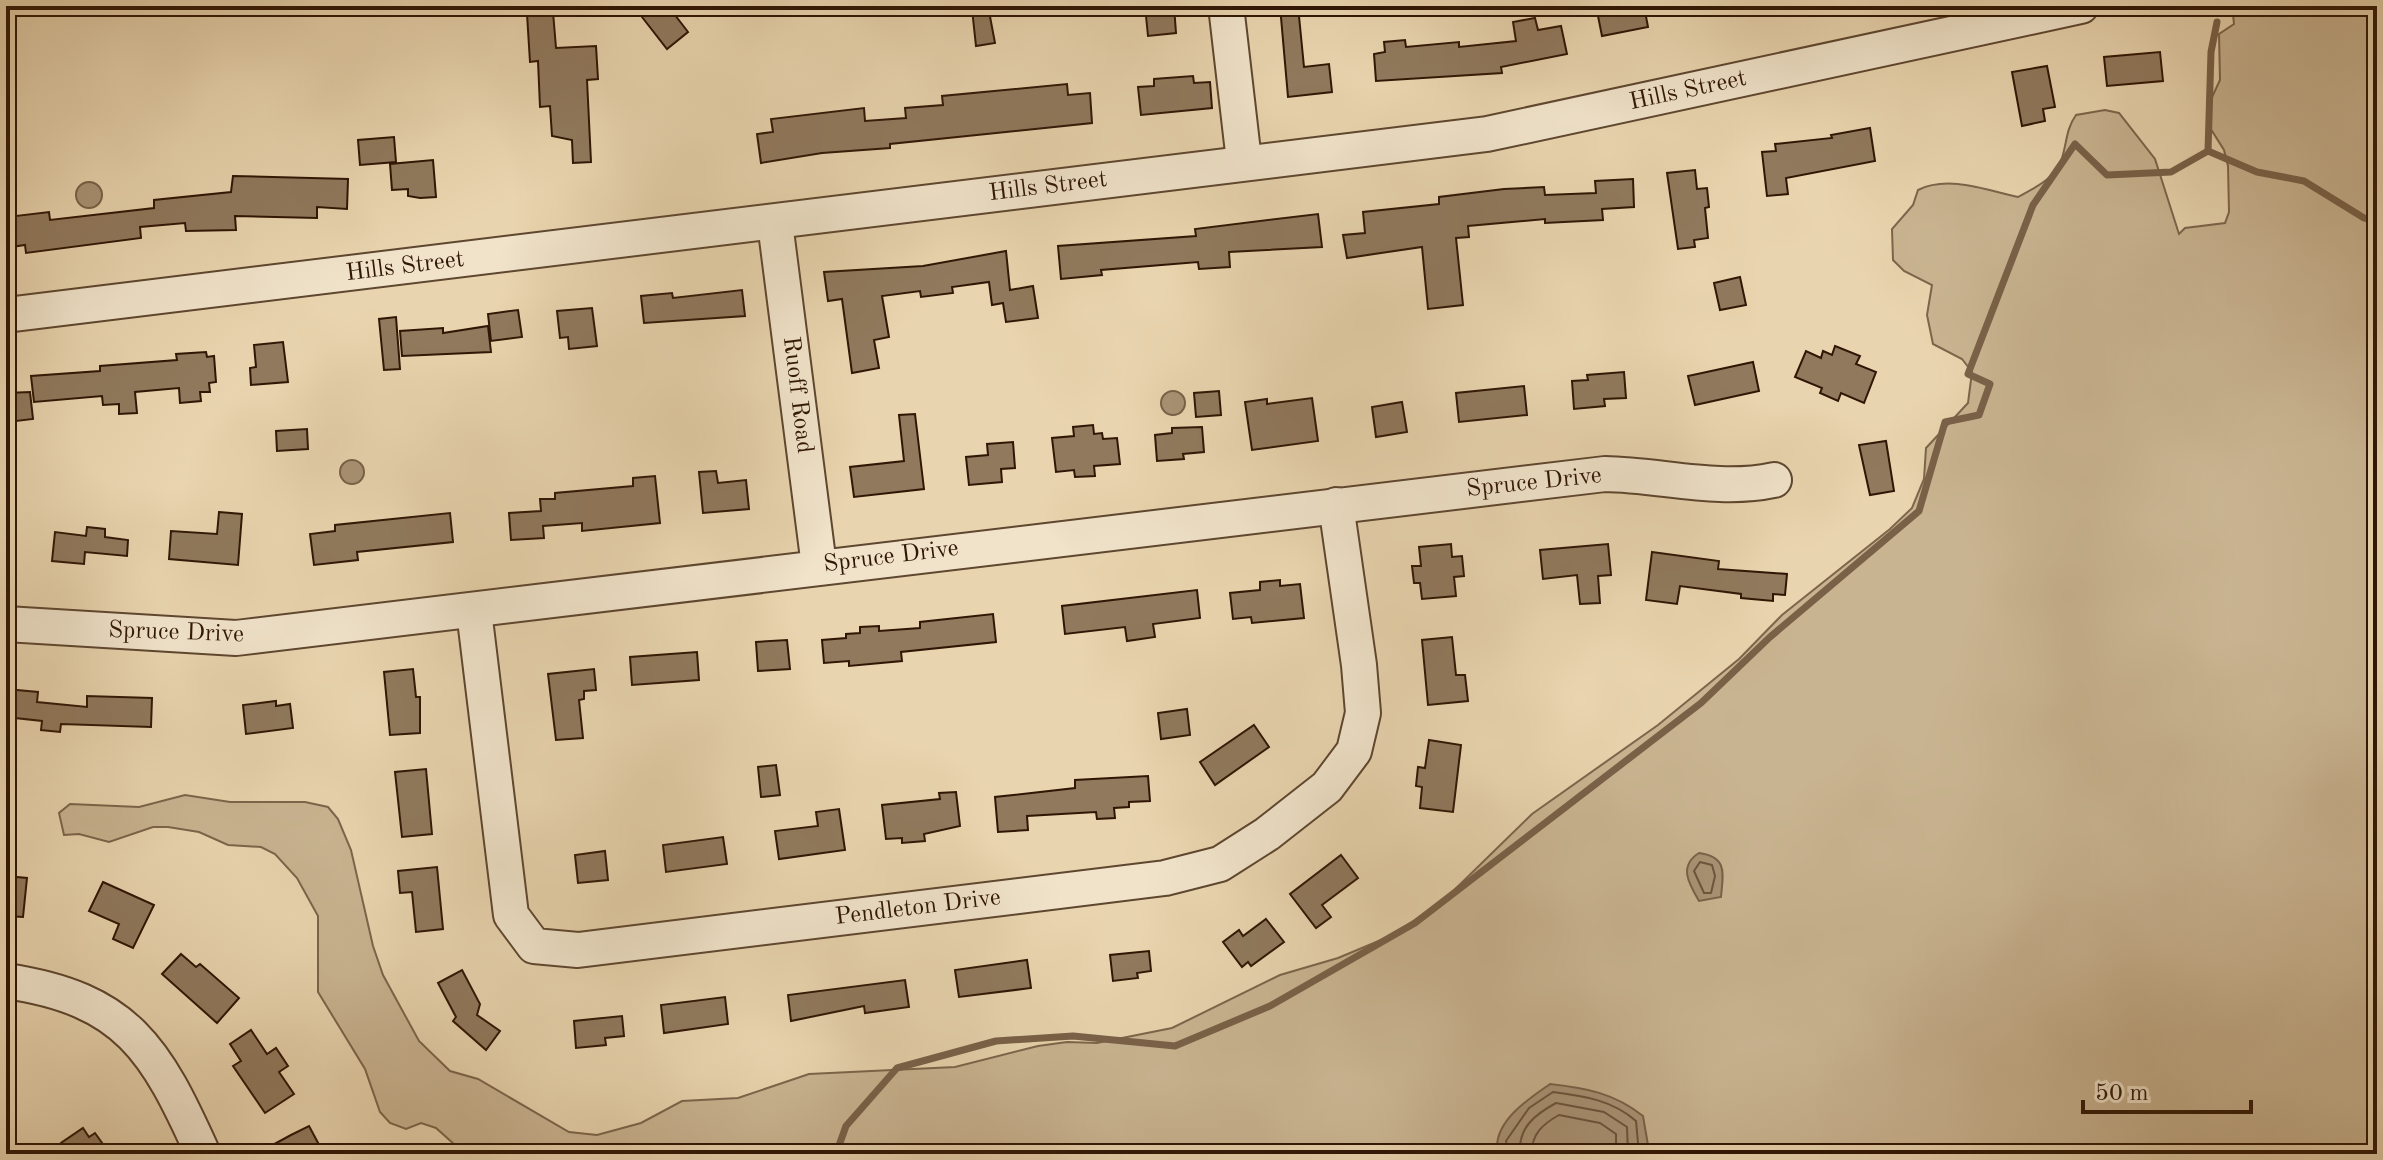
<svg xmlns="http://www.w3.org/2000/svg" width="2383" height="1160" viewBox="0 0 2383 1160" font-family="'Old Standard TT',serif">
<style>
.green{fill:#c9b491;stroke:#7c654b;stroke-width:2}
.water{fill:#a99375;stroke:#796148;stroke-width:2}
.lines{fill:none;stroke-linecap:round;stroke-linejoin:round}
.shore{stroke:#6c543d;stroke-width:2}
.stream{stroke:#796148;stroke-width:7}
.building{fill:#90795d;stroke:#301605;stroke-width:2}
.minor-casing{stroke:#5e462f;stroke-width:38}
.minor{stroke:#f0e3ca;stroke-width:34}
.labels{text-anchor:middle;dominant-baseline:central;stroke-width:7;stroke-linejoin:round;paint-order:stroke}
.street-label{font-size:24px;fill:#301605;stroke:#f0e3ca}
</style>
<rect width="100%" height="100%" fill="#e8d4ae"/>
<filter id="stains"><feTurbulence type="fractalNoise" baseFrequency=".0025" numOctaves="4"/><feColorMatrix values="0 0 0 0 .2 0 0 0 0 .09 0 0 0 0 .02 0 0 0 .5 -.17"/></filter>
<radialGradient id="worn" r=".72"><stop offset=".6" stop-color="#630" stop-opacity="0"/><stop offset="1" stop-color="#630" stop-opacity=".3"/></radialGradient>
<path class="green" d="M2293,6H2377V1154H465L436,1128L421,1123L406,1129L390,1123L380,1112L365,1069L318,992V916L297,878L275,854L261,847L228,845L199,832L168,827H153L109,842L79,834L64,835L59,813L70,804L139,807L185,795L230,802H305L328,807L338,819L351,850L373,946L383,975L419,1041L450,1071L478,1079L569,1132L597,1135L641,1123L682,1101L738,1098L809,1074L955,1067L1038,1046L1067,1042L1097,1043L1172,1028L1280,975L1338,958L1393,935L1444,900L1532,814L1658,725L1739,659L1782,615L1890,529L1912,508L1924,479L1926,448L1968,403L1972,372L1962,359L1933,344L1927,315L1932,285L1904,271L1893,260L1892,229L1913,205L1918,190C1948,175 1986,190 2018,197C2036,187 2055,179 2062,158C2067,142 2066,129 2076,115L2105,110L2119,113L2155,159L2179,234L2185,228L2225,223L2229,212L2228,166L2224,150L2207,123V108L2220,80L2219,34L2234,24L2233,14Z"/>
<g class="water">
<circle cx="89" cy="195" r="13"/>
<circle cx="1173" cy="403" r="12"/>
<circle cx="352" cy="472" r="12"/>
<path d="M1699,853C1728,857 1723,873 1721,897L1699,901C1689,884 1678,866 1699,853Z"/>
<path d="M1550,1084C1586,1088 1614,1093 1643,1116L1648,1145L1646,1154H1506L1497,1147C1497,1119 1530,1098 1550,1084Z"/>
</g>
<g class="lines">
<g class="shore">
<polygon points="1700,862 1712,865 1715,876 1711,893 1704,893 1694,871"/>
<path d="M1509,1154L1506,1141L1529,1108L1553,1092C1584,1096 1612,1100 1636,1121L1639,1154"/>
<path d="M1520,1154C1518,1128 1534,1115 1556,1103L1604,1112L1627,1127L1628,1154"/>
<path d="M1532,1154C1531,1134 1543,1124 1559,1115L1600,1123L1616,1134V1154"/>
</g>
<g class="stream">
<polyline points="2208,151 2211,52 2217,22"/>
<polyline points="836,1154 846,1126 897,1068 996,1041 1073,1036 1175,1046 1270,1006 1415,923 1701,703 1770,637 1919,511 1945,422 1979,415 1990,384 1968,374 2033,205 2075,144 2107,175 2171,172 2208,151 2257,172 2304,181 2364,218 2377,222"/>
</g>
</g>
<g class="building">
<polygon points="656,6 668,6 688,32 667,49 642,17"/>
<polygon points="988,6 995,43 976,46 972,9"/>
<polygon points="1145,6 1174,6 1176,33 1148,36"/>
<polygon points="1280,6 1298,6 1304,67 1329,64 1332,92 1288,97"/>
<polygon points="1596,6 1644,6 1648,27 1602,36"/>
<polygon points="553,12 556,48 596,46 598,79 587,80 591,162 573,163 572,140 552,136 550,106 540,107 538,61 530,62 527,14"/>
<polygon points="1535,18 1538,30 1561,26 1567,54 1501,67 1502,73 1376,81 1374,54 1385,52 1384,42 1405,40 1406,47 1459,42 1459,47 1516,41 1513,22"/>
<polygon points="2160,52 2163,81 2107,86 2104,57"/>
<polygon points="2047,66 2055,107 2043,109 2045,121 2022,126 2012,72"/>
<polygon points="1193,76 1194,83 1210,82 1212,108 1141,115 1138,87 1154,86 1154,79"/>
<polygon points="1067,84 1068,95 1090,93 1092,123 890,144 890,148 822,153 761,163 757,134 773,132 771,119 864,108 865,121 906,118 905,108 943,105 942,96"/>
<polygon points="1870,128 1875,161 1786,178 1788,194 1767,196 1762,152 1776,151 1775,144 1832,138 1831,135"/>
<polygon points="394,137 396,162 360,165 358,140"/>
<polygon points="433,160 436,197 420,198 408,196 408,189 392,190 390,164"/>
<polygon points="1695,170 1697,189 1707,188 1709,207 1705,208 1708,238 1694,240 1695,247 1678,249 1667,173"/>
<polygon points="233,176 348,179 347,209 317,207 317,218 235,216 236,230 186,231 185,223 140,227 141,238 26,253 25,245 11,247 7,217 49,212 50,220 154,208 154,200 231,192"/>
<polygon points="1633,179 1634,207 1602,209 1603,220 1545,223 1545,219 1468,226 1469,237 1456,238 1463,305 1428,309 1422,247 1347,258 1343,235 1365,233 1363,212 1439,204 1439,197 1504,189 1544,187 1545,195 1596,193 1595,181"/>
<polygon points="1318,214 1322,247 1229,252 1230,267 1199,269 1198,262 1101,270 1102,275 1061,279 1058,246 1196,236 1195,229"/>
<polygon points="1006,251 1010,290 1033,286 1038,318 1006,322 1003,303 992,305 989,282 952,287 953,293 921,297 920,291 882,296 889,337 874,340 879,368 852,373 842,299 828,301 824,272 923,266"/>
<polygon points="1740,277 1746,305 1720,310 1714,283"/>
<polygon points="742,290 745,316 644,323 641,296 672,293 673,298"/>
<polygon points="592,308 597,346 569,349 568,337 560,338 557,311"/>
<polygon points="518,310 522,337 491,341 488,314"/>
<polygon points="396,317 400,369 384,370 379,319"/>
<polygon points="488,326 491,352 402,356 400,331 443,328 443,333"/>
<polygon points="283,342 288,382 251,385 250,368 256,367 254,345"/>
<polygon points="1835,346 1860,356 1856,364 1876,372 1864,403 1841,393 1838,401 1820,393 1822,388 1795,377 1806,351 1821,358 1823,351 1832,355"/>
<polygon points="206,352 207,357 214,356 216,382 209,383 210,392 200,392 201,401 180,403 179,388 135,392 137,413 119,414 119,404 103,405 102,396 34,402 31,376 100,371 100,366 177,360 176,354"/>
<polygon points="1753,362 1759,391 1695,405 1688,376"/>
<polygon points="1624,372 1626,398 1604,399 1605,406 1574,409 1572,381 1588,380 1587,375"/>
<polygon points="1524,386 1527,415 1459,422 1456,393"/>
<polygon points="1219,391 1221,415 1196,417 1194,393"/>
<polygon points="30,392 33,419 8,422 6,393"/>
<polygon points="1312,398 1318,441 1252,450 1245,402 1267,399 1267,404"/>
<polygon points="1402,402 1407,432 1376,437 1372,407"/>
<polygon points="915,414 924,489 854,497 850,467 904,461 899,415"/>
<polygon points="1093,425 1094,434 1102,433 1103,439 1117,438 1120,464 1094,466 1095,476 1075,477 1074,470 1056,472 1052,438 1074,436 1073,427"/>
<polygon points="1202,427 1204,452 1183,454 1184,459 1157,461 1155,435 1172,433 1172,428"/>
<polygon points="307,429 308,449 277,451 276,431"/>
<polygon points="1886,441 1894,491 1870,495 1859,445"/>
<polygon points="1013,442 1015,468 1001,469 1002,482 969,485 966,457 988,455 987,444"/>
<polygon points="716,471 718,483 746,480 749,509 703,513 699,472"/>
<polygon points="655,476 660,523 582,531 582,523 543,526 544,538 511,540 509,513 541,511 540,499 555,499 555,493 633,486 633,478"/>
<polygon points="219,512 242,514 238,565 169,559 171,531 217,534"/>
<polygon points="450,513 453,542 357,552 358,560 314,565 310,534 335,531 335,525"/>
<polygon points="87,527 105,529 105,537 128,540 127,556 85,552 84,564 52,561 55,532 86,536"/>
<polygon points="1451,544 1452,557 1462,556 1464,576 1454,577 1456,596 1422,599 1420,583 1414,583 1412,566 1421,566 1419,547"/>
<polygon points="1608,544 1611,575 1598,576 1600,603 1580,604 1577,575 1543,579 1540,550"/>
<polygon points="1652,552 1719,561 1718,569 1787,574 1785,595 1773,594 1773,601 1741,598 1741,594 1680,586 1677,604 1646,600"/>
<polygon points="1280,580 1280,586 1300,584 1304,618 1252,623 1251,617 1233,619 1230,593 1260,590 1260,582"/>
<polygon points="1197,590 1200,618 1153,624 1155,637 1127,641 1125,627 1065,634 1062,606"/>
<polygon points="993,614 996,642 901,652 902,661 849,666 849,661 824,663 822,640 846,638 846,634 860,633 860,627 879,626 879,631 920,628 920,622"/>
<polygon points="1452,637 1456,675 1465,675 1468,701 1428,705 1422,640"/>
<polygon points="787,640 790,669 758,671 756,642"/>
<polygon points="697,652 699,680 632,685 630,657"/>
<polygon points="413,669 416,697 420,697 420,733 390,735 384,672"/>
<polygon points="594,669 596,690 584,691 584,699 579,700 583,738 556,740 548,674"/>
<polygon points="6,689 38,692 37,702 87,707 87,696 152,698 151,727 61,724 60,732 41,730 42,721 6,717"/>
<polygon points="276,701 276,706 290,704 293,728 246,734 243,705"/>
<polygon points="1187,709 1190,735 1161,739 1158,713"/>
<polygon points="1254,725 1269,747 1215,785 1200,762"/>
<polygon points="1429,740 1461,745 1453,812 1420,808 1422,787 1416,786 1418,767 1425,768"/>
<polygon points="776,765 780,795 761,797 758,767"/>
<polygon points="426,769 432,834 402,837 395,772"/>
<polygon points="1148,776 1150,801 1129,802 1129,807 1114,808 1115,818 1097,819 1096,812 1027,816 1028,830 998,832 995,797 1075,788 1075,780"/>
<polygon points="956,792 960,826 924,834 925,841 902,843 902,838 886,839 882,805 940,799 939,793"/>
<polygon points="839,809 845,850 779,859 775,831 818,826 816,812"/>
<polygon points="723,837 727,864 666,872 663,845"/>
<polygon points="605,851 608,880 578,883 575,855"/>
<polygon points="1341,855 1358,878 1322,905 1331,917 1316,928 1290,894"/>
<polygon points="437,867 443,929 416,932 412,892 400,893 398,871"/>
<polygon points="6,876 27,878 23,917 6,916"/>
<polygon points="103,882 154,905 133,948 113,939 119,924 89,911"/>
<polygon points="1266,919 1284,942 1251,966 1248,962 1242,967 1223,942 1239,930 1243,936"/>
<polygon points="1149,951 1151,971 1137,973 1138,978 1113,981 1110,955"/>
<polygon points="181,954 196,967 200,964 239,998 217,1023 162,974"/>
<polygon points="1027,960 1031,988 959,997 955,970"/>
<polygon points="462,970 480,1004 477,1015 500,1031 486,1050 453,1021 456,1017 438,983"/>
<polygon points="905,980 909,1007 865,1013 864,1006 791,1021 788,995"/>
<polygon points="725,997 728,1024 664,1033 661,1005"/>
<polygon points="622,1016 624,1036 605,1038 606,1045 576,1048 574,1021"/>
<polygon points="251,1030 267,1054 276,1048 288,1066 279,1072 294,1094 265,1113 233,1066 241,1061 230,1044"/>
<polygon points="309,1126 324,1154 256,1154 291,1135"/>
<polygon points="83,1128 89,1137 95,1133 110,1154 65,1154 61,1143"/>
</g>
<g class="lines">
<g class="minor-casing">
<g id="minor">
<polyline points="1226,6 1244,161"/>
<polyline points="775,223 819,566"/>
<polyline points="6,315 1487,134 2081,6"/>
<polyline points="474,611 511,915 534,946 578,950 1165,878 1220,864 1267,834 1327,787 1354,751 1363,713 1359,665 1336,505"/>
<path d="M6,624L236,638L1605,474C1662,475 1718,492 1774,480"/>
<path d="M6,981C128,999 156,1050 203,1154"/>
</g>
</g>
<use href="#minor" class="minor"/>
</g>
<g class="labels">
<g class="street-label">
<text transform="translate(1688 91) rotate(-12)">Hills Street</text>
<text transform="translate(1048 187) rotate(-7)">Hills Street</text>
<text transform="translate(405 267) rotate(-7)">Hills Street</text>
<text transform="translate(797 395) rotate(83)">Ruoff Road</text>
<text transform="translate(1534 483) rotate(-6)">Spruce Drive</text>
<text transform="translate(891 557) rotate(-7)">Spruce Drive</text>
<text transform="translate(176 633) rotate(2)">Spruce Drive</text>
<text transform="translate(918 908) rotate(-7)">Pendleton Drive</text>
</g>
</g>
<rect width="2383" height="1160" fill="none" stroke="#e8d4ae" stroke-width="32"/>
<rect x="8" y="8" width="2367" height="1144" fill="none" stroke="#301605" stroke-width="4"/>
<rect x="16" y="16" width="2351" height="1128" fill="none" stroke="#301605" stroke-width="2"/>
<path d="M2083 1100v12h168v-12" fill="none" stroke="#301605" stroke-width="4"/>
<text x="2095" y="1100" font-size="24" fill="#301605" stroke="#f0e3ca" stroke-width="6" paint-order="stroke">50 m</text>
<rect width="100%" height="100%" filter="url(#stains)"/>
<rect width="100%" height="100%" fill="url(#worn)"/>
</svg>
